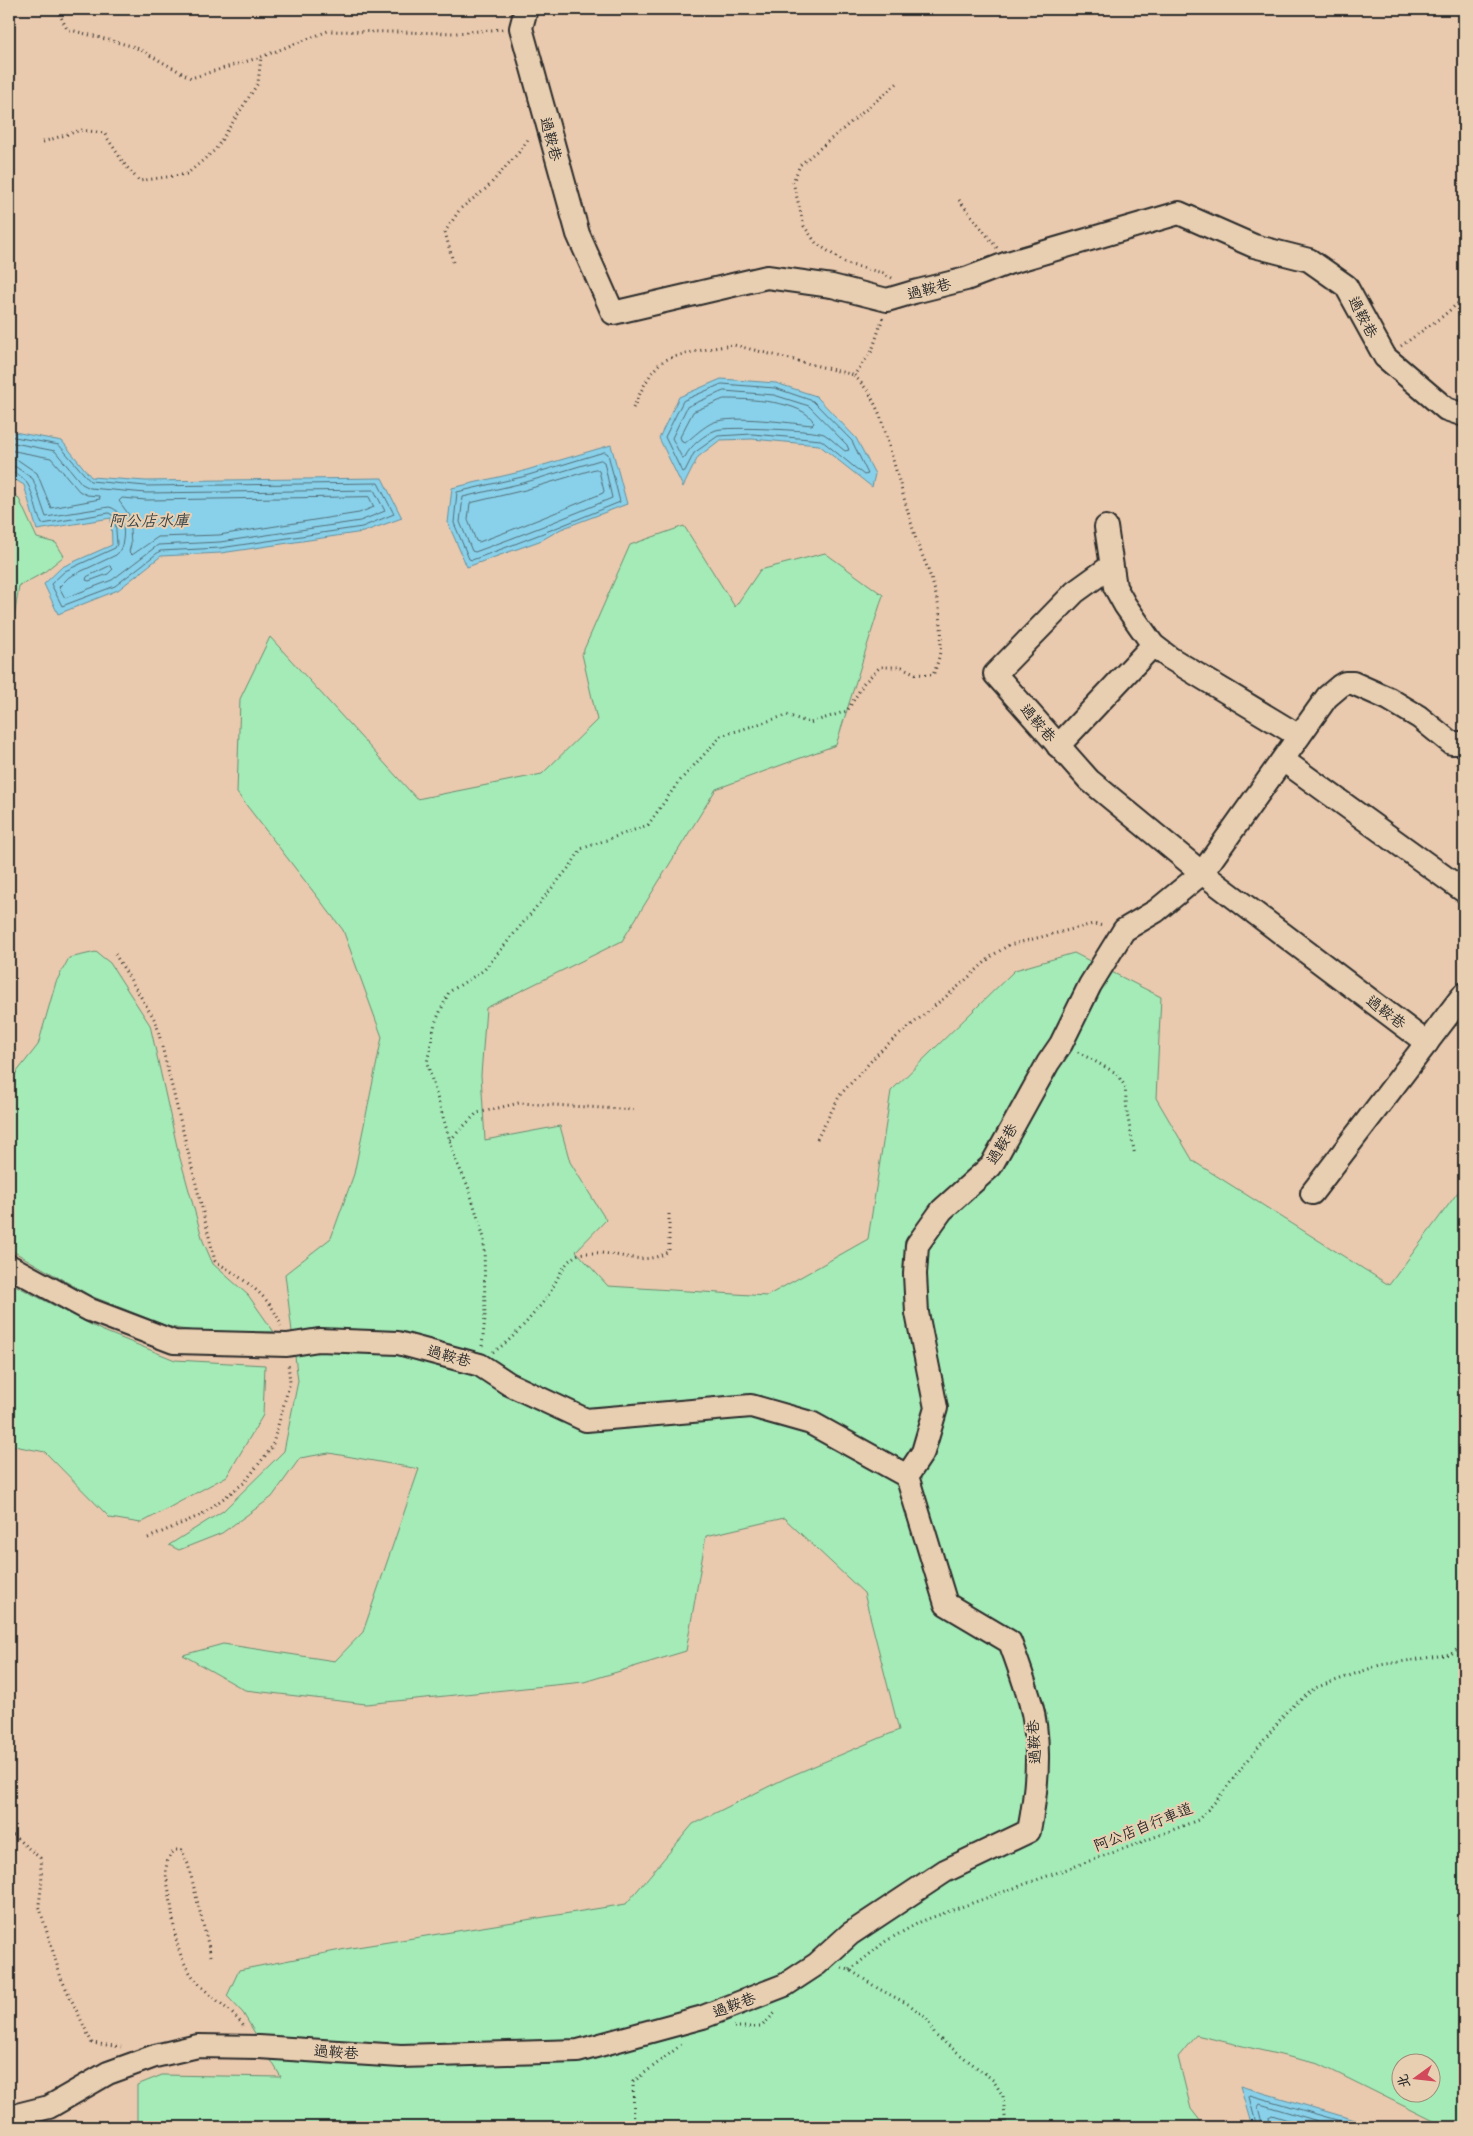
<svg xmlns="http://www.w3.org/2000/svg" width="1473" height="2136" viewBox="0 0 1473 2136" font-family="Sriracha,'LXGW WenKai TC',sans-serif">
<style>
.green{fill:#a5ebb7;stroke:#688b71;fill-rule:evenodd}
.water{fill:#89d1ea;stroke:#638f9e}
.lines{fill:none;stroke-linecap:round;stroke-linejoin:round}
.shore{stroke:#516d77;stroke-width:1}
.minor-casing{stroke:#2b2b2b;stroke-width:26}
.path{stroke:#2b2b2b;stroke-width:3;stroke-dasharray:1 4;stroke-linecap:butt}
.minor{stroke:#e9cfb1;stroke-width:22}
.labels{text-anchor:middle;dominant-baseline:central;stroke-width:4;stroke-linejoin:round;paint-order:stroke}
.street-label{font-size:15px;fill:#2b2b2b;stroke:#e9cfb1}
.water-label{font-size:16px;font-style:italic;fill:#394448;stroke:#e9cfb1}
</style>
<rect width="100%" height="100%" fill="#eacaae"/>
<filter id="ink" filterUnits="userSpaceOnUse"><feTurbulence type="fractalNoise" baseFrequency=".02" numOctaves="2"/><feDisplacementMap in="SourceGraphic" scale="10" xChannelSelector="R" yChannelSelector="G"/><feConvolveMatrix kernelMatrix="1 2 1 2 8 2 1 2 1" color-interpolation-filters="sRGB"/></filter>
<g filter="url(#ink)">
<g class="green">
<polygon points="9,488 19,499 37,538 56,543 64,556 43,573 19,586 9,650"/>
<path d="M684,526L735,607L760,570L825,553L883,595L836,745L716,789L622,941L486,1008L481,1075L485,1140L560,1126L570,1162L606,1220L576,1251L608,1286L767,1296L868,1239L891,1091L1015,970L1074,953L1161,997L1156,1098L1193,1161L1389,1285L1464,1184V2127H1446L1319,2064L1196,2035L1178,2057L1191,2109L1205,2127H776L725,2125L720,2127H137V2085L162,2075L281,2077L243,2013L227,1996L239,1970L351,1948L626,1904L693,1824L786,1778L899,1730L864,1593L784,1518L706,1536L686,1651L584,1682L366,1704L245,1690L183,1655L223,1644L335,1661L363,1632L419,1469L329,1453L300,1458L272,1497L222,1533L179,1550L169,1545L223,1511L284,1451L298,1381L285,1274L331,1238L354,1174L382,1037L343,930L237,793L240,699L270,637L417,799L542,774L597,720L582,654L630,545ZM1400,2064H1430V2094H1400Z"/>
<path d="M96,952L110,963L150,1025L178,1151L203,1241L213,1264L248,1295L274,1332C239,1332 200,1335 167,1326L91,1296L9,1249V1082L38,1045L56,982L69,958Z"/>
<polygon points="9,1282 101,1330 175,1360 265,1365 263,1415 227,1476 141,1523 110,1518 45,1452 9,1445"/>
</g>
<g class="water">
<polygon points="721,379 776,383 816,396 856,438 875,474 872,487 819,445 752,439 720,440 698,457 683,487 659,438 679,397"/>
<polygon points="9,431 62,441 91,477 146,481 382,478 402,518 363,532 221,553 161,556 118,590 58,614 44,584 62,567 112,545 111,518 37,530 24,485 9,476"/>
<polygon points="611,445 627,504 561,529 542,540 467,567 448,523 452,488 520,472"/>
<polygon points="1240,2086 1379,2127 1252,2127"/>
</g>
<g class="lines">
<g class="shore">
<polygon points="722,384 775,388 813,401 852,441 868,474 864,475 821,440 752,434 718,436 694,453 685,471 682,472 665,437 683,401"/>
<path d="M724,391L774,395L809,406L847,445L849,450L845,451C838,446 831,438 824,434C813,430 727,426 716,430C705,434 690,446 685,457L682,458L672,438L687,407Z"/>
<path d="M724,399C746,399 804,400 814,423L812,425C788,423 735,415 714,422C704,426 694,436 685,443L682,442L680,437L693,412Z"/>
<path d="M9,436L59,445L90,481L146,486L378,483L394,514L362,527L220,548L160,551L115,586L62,606L51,584L65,571L115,548L117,544L115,517L109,513L42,524C32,506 35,475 9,472"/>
<path d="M9,442L55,451L82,484L90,488L146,493L374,490L385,511L360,521L220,542L158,545L112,580L65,598L59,587L69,577L116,555C127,547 127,510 109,507L46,517L33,479L16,467L9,466"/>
<polyline points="9,450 51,458 79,491 87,495 99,496 100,499 51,508 37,473 18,460 9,458"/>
<path d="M605,452L608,454L620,502C571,522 522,542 472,560L469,559L454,523L457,492L522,477Z"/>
<path d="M601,460L604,462L612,498C567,517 522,535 475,552L472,551L460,522L463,497L523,483Z"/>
<path d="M596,469L599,471L604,491L603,493C562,510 521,527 479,542L476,541L468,520L470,503L525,490Z"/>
<polygon points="369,497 374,507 359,513 219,535 158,537 132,555 129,552 131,544 129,515 119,501 122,498 146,500"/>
<polygon points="110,566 113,569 108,574 89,581 86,580 87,577"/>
<polyline points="1257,2127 1249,2097 1250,2095 1361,2127"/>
<polyline points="1263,2127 1258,2107 1260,2104 1338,2127"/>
<polyline points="1270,2127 1269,2117 1272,2115 1311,2127"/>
</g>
<g class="minor-casing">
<g id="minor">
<polyline points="526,9 521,28 578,234 613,313 767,277 832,286 887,300 914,292 966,279 1008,263 1179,213 1254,246 1309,260 1346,286 1385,357 1446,409 1464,415"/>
<polyline points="1106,527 1115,587 1125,605 1153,645 1170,658 1299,736"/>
<polyline points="1111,566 1075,592 995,674 1089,780 1202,873 1427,1043"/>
<polyline points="1058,746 1153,645"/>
<polyline points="1283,760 1464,891"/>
<polyline points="1312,1193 1464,994"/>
<polyline points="9,1266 90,1310 174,1342 287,1345 319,1340 398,1343 480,1365 509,1384 586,1420 751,1406 811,1423 907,1476"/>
<path d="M9,2117L49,2107L108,2073L155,2056L198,2046L259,2047L401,2056L578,2051L703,2017L785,1985L817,1964L850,1934L945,1871L1029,1831C1037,1790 1042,1742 1030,1701C1024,1681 1017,1661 1010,1642L946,1604L907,1476L923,1452L936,1408L917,1313L915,1274L917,1245L942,1210L991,1166L1048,1063L1061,1044L1090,985L1124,930L1156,911L1202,873L1327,697L1340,686L1345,683H1353L1389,699L1419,717L1451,743H1464"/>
</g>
</g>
<g class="path">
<polyline points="57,9 67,29 135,47 191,78 261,57 328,31 456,33 503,29"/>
<polyline points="43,142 81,130 104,133 125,165 139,181 187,174 215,150 258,83 261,57"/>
<polyline points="959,200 997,248"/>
<polyline points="453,262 445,232 460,209 487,188 519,152 530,137"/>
<polyline points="892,278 883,273 847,264 816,243 804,226 793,182 800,165 900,81"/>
<polyline points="1401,346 1443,316 1464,298"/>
<path d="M633,408C639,396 650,370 662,362C671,355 722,346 734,345L854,375"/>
<polyline points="1457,763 1459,769 1464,775"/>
<path d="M115,954L156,1022L215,1261C241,1278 271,1295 281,1326"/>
<polyline points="1078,1052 1116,1073 1125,1086 1127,1113 1135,1156"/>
<polyline points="817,1139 840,1095 882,1049 960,985 993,955 1009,945 1093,924 1104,926"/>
<polyline points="450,1140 477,1113 519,1103 637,1110"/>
<path d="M482,1346L485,1318L484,1238L468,1186L456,1161L427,1063L435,1023L449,992L484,970L571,865L581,849L648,825L677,784L721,736L787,715L810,723L847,711L864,683L880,667H902L916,674L933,675C952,633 935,583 917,543L880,415L869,392L854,375L872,351L883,317"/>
<path d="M493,1352C513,1340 530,1318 545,1300C556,1286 561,1262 579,1254C582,1253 587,1253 591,1253C619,1251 642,1268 669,1251V1212"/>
<polyline points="148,1538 201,1515 244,1483 272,1447 290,1382 288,1363"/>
<polyline points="9,1832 40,1858 42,1881 39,1905 43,1919 61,1978 92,2043 121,2047"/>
<path d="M211,1956L188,1864L182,1850H175C161,1863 167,1879 170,1897C175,1930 174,1956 198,1983C213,1999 233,2011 245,2028"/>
<polyline points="842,1968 850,1970 879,1989 910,2005 926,2018 935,2035 993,2080 1003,2096 1006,2127"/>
<polyline points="850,1970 886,1941 922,1921 1134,1845 1198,1820 1215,1802 1287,1711 1315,1688 1380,1665 1451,1654 1464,1644"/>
<polyline points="734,2027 761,2027 777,2011"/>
<polyline points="634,2127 633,2082 681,2045"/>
</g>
<use href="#minor" class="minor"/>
</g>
</g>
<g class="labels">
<g class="street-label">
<text transform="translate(551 139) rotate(75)">過鞍巷</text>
<text transform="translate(929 289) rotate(-15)">過鞍巷</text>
<text transform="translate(1363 317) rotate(62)">過鞍巷</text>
<text transform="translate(1038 723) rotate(49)">過鞍巷</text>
<text transform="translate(1386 1012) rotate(37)">過鞍巷</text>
<text transform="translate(1002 1144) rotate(-59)">過鞍巷</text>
<text transform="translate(449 1356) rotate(15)">過鞍巷</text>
<text transform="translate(1034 1742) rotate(-94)">過鞍巷</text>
<text transform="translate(1143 1827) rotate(-22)">阿公店自行車道</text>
<text transform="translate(734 2005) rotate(-21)">過鞍巷</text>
<text transform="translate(336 2052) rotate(4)">過鞍巷</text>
</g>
<g class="water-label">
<text x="149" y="520">阿公店水庫</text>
</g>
</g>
<rect width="1473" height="2136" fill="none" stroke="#e9cfb1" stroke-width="30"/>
<rect x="15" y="15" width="1443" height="2106" fill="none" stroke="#2b2b2b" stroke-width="2" filter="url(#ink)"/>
<g transform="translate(1416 2078) rotate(255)"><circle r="24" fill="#e9cfb1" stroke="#9d8d7b"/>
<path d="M0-4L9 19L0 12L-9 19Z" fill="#d1495b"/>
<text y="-8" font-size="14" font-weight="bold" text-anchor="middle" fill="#2b2b2b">北</text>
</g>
</svg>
